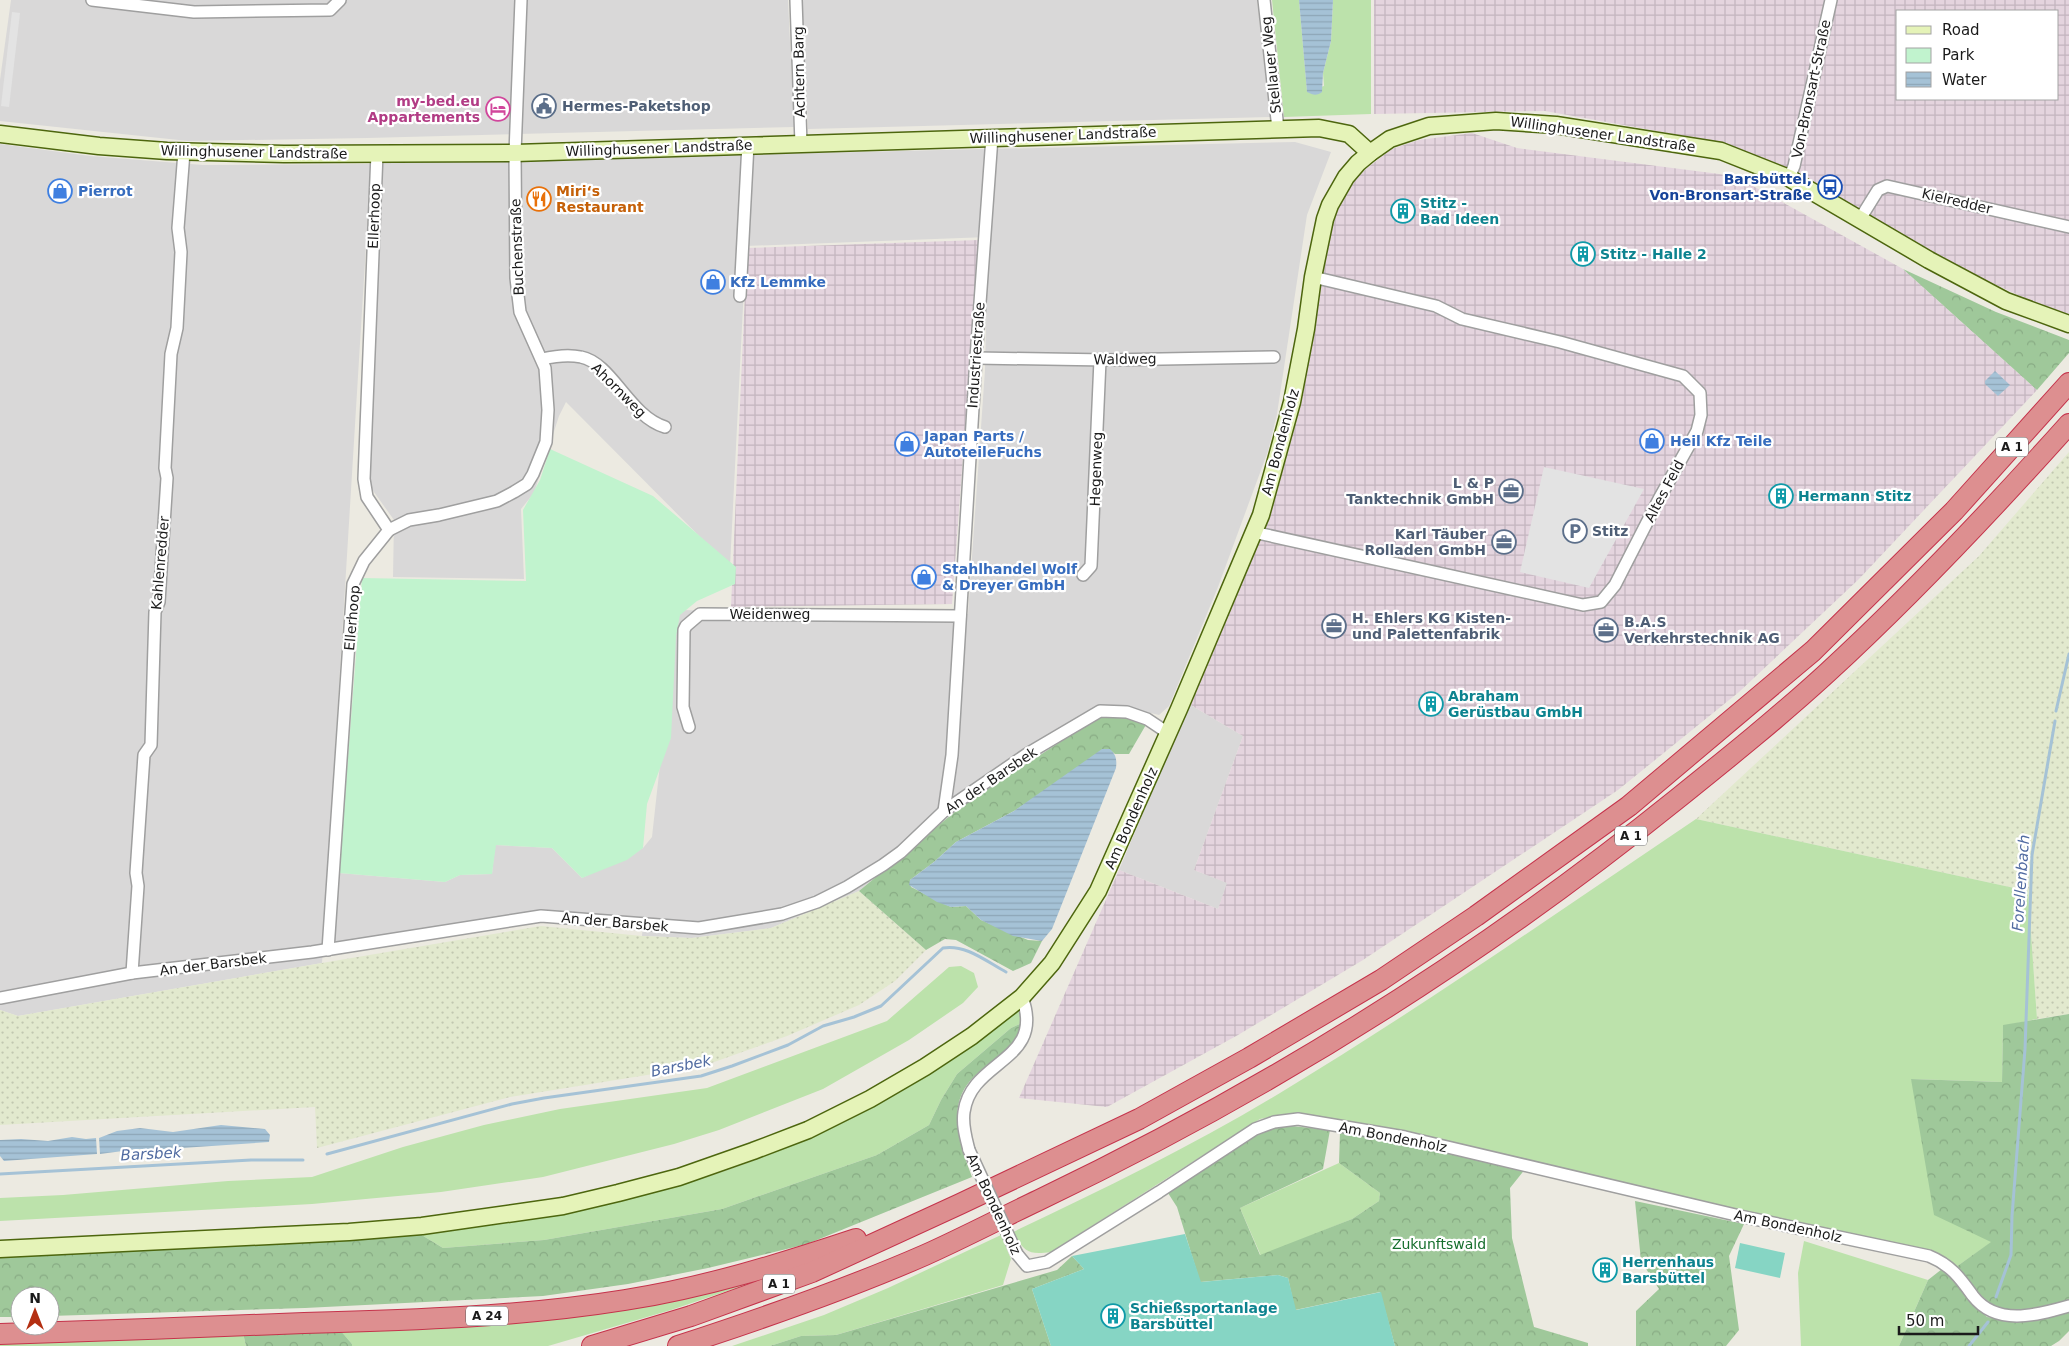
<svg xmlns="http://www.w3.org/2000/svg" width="2069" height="1346" viewBox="0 0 2069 1346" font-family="'DejaVu Sans',sans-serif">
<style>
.residential{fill:#d9d8d8}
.industrial{fill:url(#industrial-grid);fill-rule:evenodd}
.farmland{fill:url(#farmland-dots)}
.grass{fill:#bce2ab}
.forest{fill:url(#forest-crowns)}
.park{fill:#c1f3ce}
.pitch{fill:#86d5c4}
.parking{fill:#e3e3e3}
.water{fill:url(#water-rules)}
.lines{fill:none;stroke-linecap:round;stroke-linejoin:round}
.stream{stroke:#a5c2d6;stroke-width:3}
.street-casing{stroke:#9f9f9f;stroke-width:14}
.secondary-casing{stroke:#4d660e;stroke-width:19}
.highway-casing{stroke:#c5334b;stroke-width:22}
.street{stroke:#fff;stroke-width:11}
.secondary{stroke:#e5f3b8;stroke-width:16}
.highway{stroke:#dd8f90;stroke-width:20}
.street-bridge-casing{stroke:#9f9f9f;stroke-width:14;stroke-linecap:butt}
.street-bridge{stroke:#fff;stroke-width:11}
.labels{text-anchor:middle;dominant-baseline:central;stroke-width:4.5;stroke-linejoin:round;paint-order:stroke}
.shield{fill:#fff;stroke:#5f5f5f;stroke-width:1}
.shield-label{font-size:12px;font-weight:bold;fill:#1b1b1b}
.street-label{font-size:14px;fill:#1b1b1b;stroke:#fff}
.hotel-label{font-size:14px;font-weight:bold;fill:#b23c85;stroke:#fff;text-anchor:end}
.service-label{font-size:14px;font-weight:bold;fill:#4e5e75;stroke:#fff;text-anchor:start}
.transit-label{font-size:14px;font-weight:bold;fill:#164399;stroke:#fff;text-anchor:end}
.shop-label{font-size:14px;font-weight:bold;fill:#366cbe;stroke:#fff;text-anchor:start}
.food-label{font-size:14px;font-weight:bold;fill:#c56008;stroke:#fff;text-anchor:start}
.culture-label{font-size:14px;font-weight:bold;fill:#0d838f;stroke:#fff;text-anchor:start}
.park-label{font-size:14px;fill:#156e2c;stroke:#fff}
.water-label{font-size:15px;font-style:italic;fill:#516ba1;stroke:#fff}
</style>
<defs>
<pattern id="industrial-grid" width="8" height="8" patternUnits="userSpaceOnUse" patternTransform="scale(1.25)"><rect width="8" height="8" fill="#e4d4de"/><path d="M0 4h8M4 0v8" fill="none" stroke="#c3b5be"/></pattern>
<pattern id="farmland-dots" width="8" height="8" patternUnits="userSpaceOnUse" patternTransform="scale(1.25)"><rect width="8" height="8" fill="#e2e9ce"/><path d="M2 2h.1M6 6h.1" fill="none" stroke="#c1c7b0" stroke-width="1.8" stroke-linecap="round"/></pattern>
<pattern id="forest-crowns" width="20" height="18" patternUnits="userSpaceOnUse" patternTransform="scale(1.25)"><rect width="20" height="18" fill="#9fc89a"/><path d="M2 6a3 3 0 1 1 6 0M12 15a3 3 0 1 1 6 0" fill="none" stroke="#88ab84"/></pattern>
<pattern id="water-rules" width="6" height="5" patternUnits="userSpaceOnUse" patternTransform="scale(1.25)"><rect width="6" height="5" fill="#a5c2d6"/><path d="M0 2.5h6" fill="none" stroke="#8da6b7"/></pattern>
</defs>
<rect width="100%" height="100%" fill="#eceae1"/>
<g class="residential">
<polygon points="11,0 788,0 794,127 367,138 188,141 0,121 0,80"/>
<polygon points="802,0 1257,0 1270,117 808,129"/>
<polygon points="1295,142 1331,152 1307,215 1277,414 1268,451 1218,587 1169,706 1159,715 1117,705 962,806 859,891 771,928 692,938 642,936 643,920 539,911 333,944 339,873 445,882 460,875 492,874 495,845 552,848 582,878 643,848 652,837 677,610 968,614 985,370 988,237 746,246 730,567 566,402 559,416 534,493 521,509 524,579 393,577 394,520 369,485 381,163"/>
<polygon points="0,144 90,156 203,165 371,164 322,963 18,1016 0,1010"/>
<polygon points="1189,704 1243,736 1194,870 1228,883 1218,909 1119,870"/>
</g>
<g class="industrial">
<path d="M1374,0H2069V314L2040,305L1979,277L1882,224L1808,178L1724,143L1545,111L1374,114ZM1898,11H2058V99H1898Z"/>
<polygon points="1472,133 1517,148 1735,176 1903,269 2037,390 1859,579 1739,692 1618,790 1363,960 1238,1035 1107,1107 1019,1098 1119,870 1218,909 1227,883 1194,870 1243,736 1189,704 1267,516 1330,222 1348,187 1367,168 1392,149 1419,140"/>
<polygon points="979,240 952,604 731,607 747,248"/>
</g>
<g class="farmland">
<polygon points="2069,452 2069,1014 2037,1019 2028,891 1696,819 1979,556"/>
<polygon points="859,891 926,950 895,981 859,1005 787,1036 703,1066 510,1097 317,1148 315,1107 0,1125 0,1010 18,1016 322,963 541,926 642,936 692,938 771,928"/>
</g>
<g class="grass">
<polygon points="1272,0 1299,0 1307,91 1324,86 1323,73 1331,41 1333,0 1371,0 1371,114 1284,117"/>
<path d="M1696,819L2028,891L2037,1019L2003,1026L2002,1082L1911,1079L1992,1242L1956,1267L1945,1257L1922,1250L1740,1213L1300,1114H1283L1260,1119L1051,1252C1028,1255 1024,1252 1013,1232C1104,1189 1194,1145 1280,1093C1422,1007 1558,912 1696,819Z"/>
<polygon points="961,966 974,973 978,987 963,1003 909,1040 823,1089 719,1130 674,1144 543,1177 441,1192 312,1204 0,1221 0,1198 63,1195 228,1181 312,1177 403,1147 484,1125 560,1109 707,1088 887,1021 949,967"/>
<path d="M1013,1011H1019L1022,1013V1023L1011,1028L957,1074L941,1100L929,1125L877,1155L722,1209L544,1240L443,1248L420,1234C600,1216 777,1171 932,1073C960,1054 987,1032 1013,1011Z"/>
<polygon points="1339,1163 1380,1193 1379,1201 1352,1219 1261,1256 1240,1208"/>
<polygon points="1001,1235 1011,1259 1003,1285 836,1335 801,1336 770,1346 732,1346 824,1315 888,1288"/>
<polygon points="1804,1241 1928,1280 1899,1346 1801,1346 1798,1273"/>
<polygon points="752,1279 754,1282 671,1310 548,1346 352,1346 352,1344 340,1330"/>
<polygon points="243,1333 246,1346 0,1346 0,1341"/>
</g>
<g class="forest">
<polygon points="1903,269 1996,312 2069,340 2069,353 2037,390"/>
<polygon points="1103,714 1128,717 1147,723 1129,754 1115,754 1109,749 1014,811 956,842 934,862 910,880 911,887 951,907 966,906 981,920 1028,940 1042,941 1031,963 1013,971 956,940 945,939 926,950 859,891 962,806"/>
<path d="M2069,1014V1301C2053,1305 2016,1315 2001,1309C1983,1302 1969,1281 1956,1267L1991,1242L1934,1215L1911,1079L2002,1082L2003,1025Z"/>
<path d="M1022,1023C1022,1035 1016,1043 1006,1051C994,1061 980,1069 970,1081C946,1109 961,1147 972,1177L807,1244L708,1268L628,1284L543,1296L305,1308L50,1316V1296H20V1317H0V1256L420,1234L443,1248L544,1240L722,1209L877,1155L929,1125L941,1100L957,1074L1011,1028Z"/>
<polygon points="1292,1126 1330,1130 1323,1169 1240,1208 1260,1255 1352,1219 1379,1201 1380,1193 1339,1163 1340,1132 1402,1142 1526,1168 1510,1188 1512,1238 1534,1327 1588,1343 1588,1346 1395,1346 1380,1292 1295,1310 1288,1278 1278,1275 1200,1282 1177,1207 1168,1193 1257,1135 1276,1127"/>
<polygon points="1635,1201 1744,1224 1729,1256 1739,1330 1726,1346 1636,1346 1636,1311 1659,1289 1641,1261"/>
<polygon points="1072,1256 1084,1269 1032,1289 1051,1346 770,1346 801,1336 836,1335 1057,1270"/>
<polygon points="1942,1269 1987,1317 2016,1321 2069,1311 2069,1331 2059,1341 2051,1346 1899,1346 1928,1280"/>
<polygon points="340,1330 352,1344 352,1346 246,1346 243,1333"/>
</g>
<polygon class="park" points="550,449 653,496 736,567 735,584 697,601 680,615 676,636 671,738 647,804 643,848 627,860 582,878 552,848 496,845 492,874 460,875 445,882 339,873 362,578 526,581 523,510 540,480"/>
<g class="pitch">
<polygon points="1185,1234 1201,1282 1278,1275 1288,1278 1296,1310 1381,1292 1395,1346 1051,1346 1032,1289 1084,1269 1072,1256"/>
<polygon points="1740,1243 1785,1253 1780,1278 1735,1268"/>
</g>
<g class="parking">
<polygon points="12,12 20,13 9,107 1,106"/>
<polygon points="1544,467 1644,489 1589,588 1520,572"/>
</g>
<g class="water">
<path d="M1299,0H1333L1331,41L1323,73L1322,92C1317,96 1313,95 1307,92Z"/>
<polygon points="1995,371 2010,385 1998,396 1985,384 1985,381"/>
<path d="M1102,749H1110C1116,755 1117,759 1116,768L1052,929L1042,941L1013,936L981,920L966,906L951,907L937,902L909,885L910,880L934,862L956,842L1014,811Z"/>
<polygon points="221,1125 265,1129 270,1135 269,1142 167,1149 138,1149 100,1154 99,1138 117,1131 140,1128 173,1132"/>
<polygon points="72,1137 86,1139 96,1138 97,1154 4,1161 0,1156 0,1140 21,1139 48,1141"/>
</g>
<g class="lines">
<g class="stream">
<polyline points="2056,711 2069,654"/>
<path d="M327,1154L512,1104L544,1098L701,1076L732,1066L788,1045L823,1026L854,1017L881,1006L943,948C966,944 987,962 1006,972"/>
<polyline points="0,1174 251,1160 303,1160"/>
<polyline points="1996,1297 2011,1255 2012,1216 2025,1049 2032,855 2055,721"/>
<polyline points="1969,1346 1988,1322"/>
</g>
<g class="street-casing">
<g id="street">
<polyline points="92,0 194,12 330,10 340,0"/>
<polyline points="796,0 801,144"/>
<polyline points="1264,0 1278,129"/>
<polyline points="1789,178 1794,166 1831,0"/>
<polyline points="1860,219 1878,190 1887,186 2069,227"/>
<polyline points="740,296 748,144"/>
<polyline points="976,358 1107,360 1274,357"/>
<path d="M542,359C555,356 568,354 581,357C612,363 629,416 665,427"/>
<polyline points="389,530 409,520 439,515 497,501 514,492 527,484 533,474 546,442 548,410 545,368 520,312 516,278 515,153 521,0"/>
<polyline points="1253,532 1583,605 1601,602 1615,585 1659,499 1697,431 1701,415 1700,393 1683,376 1560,342 1462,319 1436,306 1313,277"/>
<polyline points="1083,575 1091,566 1100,360"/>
<polyline points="689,727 683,707 684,630 686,626 700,614 960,616"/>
<polyline points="944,811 952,755 976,358 992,137"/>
<polyline points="328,950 353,584 364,561 389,530 367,497 364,479 377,153"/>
<polyline points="132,973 138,886 136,873 144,755 151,745 155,612 159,602 167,478 165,468 171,354 177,328 181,252 178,228 184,152"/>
<polyline points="0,998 132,973 312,952 541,916 699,928 782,914 817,902 847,887 883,865 901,852 944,811 1027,754 1100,711 1127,712 1147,719 1168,733"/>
<path d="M969,1150C966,1138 962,1125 964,1112C971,1059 1046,1062 1022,997"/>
<path d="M1017,1254L1027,1266L1047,1262L1159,1192L1255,1129L1274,1122L1298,1119L1405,1137L1740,1216L1929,1256C1951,1265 1960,1278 1973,1296C1997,1327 2037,1315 2069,1306"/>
</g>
</g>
<g class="secondary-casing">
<g id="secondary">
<polyline points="0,134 99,146 167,151 284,154 515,153 1319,128 1349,134 1370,153"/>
<polyline points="0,1249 349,1232 422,1226 563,1206 618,1193 679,1177 753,1151 808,1130 870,1099 925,1067 972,1036 1022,997 1052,963 1098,891 1179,709 1261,515 1292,402 1306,329 1313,277 1325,219 1330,205 1346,177 1358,163 1370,153 1390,139 1429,126 1496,121 1556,125 1721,151 1789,178 1929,260 2006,301 2069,324"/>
</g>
</g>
<g class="highway-casing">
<g id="highway">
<path d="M0,1334C101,1331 203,1327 304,1323C412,1320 519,1317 625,1300C703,1288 781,1264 856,1239"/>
<polyline points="592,1346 691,1316 812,1272 960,1204 1139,1119 1249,1058 1381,980 1476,916 1629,806 1813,651 1954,511 2069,383"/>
<path d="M678,1346C761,1319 845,1290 925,1255C963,1238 1001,1218 1039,1200C1267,1091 1481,957 1677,799C1728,758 1779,717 1827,673C1912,595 1992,510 2069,424"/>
</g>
</g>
<use href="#street" class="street"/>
<use href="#secondary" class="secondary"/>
<use href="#highway" class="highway"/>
<g class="street-bridge-casing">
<polyline id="street-bridge" points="969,1150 1017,1254"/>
</g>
<use href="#street-bridge" class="street-bridge"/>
</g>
<defs>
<g id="civic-ring" transform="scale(1.25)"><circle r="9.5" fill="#fff" stroke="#5c6f8a" stroke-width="1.5"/><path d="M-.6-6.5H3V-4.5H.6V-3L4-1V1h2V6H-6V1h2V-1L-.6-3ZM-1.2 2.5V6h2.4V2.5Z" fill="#5c6f8a"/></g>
<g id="hotel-ring" transform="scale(1.25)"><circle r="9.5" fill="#fff" stroke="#d1479c" stroke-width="1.5"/><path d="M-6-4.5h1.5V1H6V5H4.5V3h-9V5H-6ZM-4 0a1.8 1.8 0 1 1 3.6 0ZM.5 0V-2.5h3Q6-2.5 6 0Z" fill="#d1479c"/></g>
<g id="bus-ring" transform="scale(1.25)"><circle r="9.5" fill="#fff" stroke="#1a4fb4" stroke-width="1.5"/><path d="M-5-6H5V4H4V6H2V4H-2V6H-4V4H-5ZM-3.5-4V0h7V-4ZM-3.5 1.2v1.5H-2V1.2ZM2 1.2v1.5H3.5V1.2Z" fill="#1a4fb4"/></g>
<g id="shop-ring" transform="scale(1.25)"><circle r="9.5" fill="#fff" stroke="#3f7fe0" stroke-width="1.5"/><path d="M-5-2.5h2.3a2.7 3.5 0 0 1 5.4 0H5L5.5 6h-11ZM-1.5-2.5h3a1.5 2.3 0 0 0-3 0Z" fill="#3f7fe0"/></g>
<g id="restaurant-ring" transform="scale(1.25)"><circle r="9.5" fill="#fff" stroke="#e8710a" stroke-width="1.5"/><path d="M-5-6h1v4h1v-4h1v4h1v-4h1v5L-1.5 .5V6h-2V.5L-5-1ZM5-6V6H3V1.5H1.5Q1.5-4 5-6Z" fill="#e8710a"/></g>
<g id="building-ring" transform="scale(1.25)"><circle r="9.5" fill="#fff" stroke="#0f9aa8" stroke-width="1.5"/><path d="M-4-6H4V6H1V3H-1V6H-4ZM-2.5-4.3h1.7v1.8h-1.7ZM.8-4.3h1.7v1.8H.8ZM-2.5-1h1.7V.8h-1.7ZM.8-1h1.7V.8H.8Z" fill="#0f9aa8"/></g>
<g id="office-ring" transform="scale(1.25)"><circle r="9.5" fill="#fff" stroke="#5c6f8a" stroke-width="1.5"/><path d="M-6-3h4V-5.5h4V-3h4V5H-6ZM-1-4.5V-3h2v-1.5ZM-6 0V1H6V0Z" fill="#5c6f8a"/></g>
<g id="parking-ring" transform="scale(1.25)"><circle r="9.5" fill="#fff" stroke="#5c6f8a" stroke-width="1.5"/><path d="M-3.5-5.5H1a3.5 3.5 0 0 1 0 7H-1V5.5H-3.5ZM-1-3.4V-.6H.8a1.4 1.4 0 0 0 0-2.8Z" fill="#5c6f8a"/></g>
</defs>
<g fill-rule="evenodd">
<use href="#civic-ring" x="544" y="106"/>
<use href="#hotel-ring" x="498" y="109"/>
<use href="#bus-ring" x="1830" y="187"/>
<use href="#shop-ring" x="60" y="191"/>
<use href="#restaurant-ring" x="539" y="199"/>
<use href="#building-ring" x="1403" y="211"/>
<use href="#building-ring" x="1583" y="254"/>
<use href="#shop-ring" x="713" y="282"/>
<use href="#shop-ring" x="1652" y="441"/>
<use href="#shop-ring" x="907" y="444"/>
<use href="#office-ring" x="1511" y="491"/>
<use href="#building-ring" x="1781" y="496"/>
<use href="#parking-ring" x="1575" y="531"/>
<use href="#office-ring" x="1504" y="542"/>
<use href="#shop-ring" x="924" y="577"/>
<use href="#office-ring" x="1334" y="626"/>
<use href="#office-ring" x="1606" y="630"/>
<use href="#building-ring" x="1431" y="704"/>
<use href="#building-ring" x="1605" y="1270"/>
<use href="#building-ring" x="1113" y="1316"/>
</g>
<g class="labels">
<g class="shield">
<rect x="1996" y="437.5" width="32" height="19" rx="4"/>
<rect x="1615" y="826.5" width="32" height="19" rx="4"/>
<rect x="763" y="1274.5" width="32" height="19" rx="4"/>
<rect x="466" y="1306.5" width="42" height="19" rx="4"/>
</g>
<g class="shield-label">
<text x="2012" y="447">A 1</text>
<text x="1631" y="836">A 1</text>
<text x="779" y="1284">A 1</text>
<text x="487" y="1316">A 24</text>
</g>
<g class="street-label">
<text transform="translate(1271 65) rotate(-96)">Stellauer Weg</text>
<text transform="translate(799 72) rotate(-91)">Achtern Barg</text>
<text transform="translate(1811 89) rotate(-78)">Von-Bronsart-Straße</text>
<text transform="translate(1603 134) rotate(8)">Willinghusener Landstraße</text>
<text transform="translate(1063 135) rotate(-2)">Willinghusener Landstraße</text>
<text transform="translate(659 148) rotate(-2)">Willinghusener Landstraße</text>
<text transform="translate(254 152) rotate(1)">Willinghusener Landstraße</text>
<text transform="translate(1957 201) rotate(13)">Kielredder</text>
<text transform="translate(374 216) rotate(-88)">Ellerhoop</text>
<text transform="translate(517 247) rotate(-92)">Buchenstraße</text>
<text transform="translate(976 355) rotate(-86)">Industriestraße</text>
<text transform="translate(1125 359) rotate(-1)">Waldweg</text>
<text transform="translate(619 390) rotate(45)">Ahornweg</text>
<text transform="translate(1280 442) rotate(-75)">Am Bondenholz</text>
<text transform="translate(1096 469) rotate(-88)">Hegenweg</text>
<text transform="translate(1664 491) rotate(-62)">Altes Feld</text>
<text transform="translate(160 563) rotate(-85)">Kahlenredder</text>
<text x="770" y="614">Weidenweg</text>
<text transform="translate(352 618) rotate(-85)">Ellerhoop</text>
<text transform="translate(991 780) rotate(-34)">An der Barsbek</text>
<text transform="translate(1131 818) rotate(-66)">Am Bondenholz</text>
<text transform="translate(615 922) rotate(5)">An der Barsbek</text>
<text transform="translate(213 964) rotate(-7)">An der Barsbek</text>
<text transform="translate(1393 1137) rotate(11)">Am Bondenholz</text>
<text transform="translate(994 1204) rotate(65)">Am Bondenholz</text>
<text transform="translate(1788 1226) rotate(12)">Am Bondenholz</text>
</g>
<g class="hotel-label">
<text x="480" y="101">my-bed.eu<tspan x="480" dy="16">Appartements</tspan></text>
</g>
<g class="service-label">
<text x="562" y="106">Hermes-Paketshop</text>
<text x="1494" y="483" text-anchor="end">L &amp; P<tspan x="1494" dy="16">Tanktechnik GmbH</tspan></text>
<text x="1592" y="531">Stitz</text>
<text x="1486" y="534" text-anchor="end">Karl Täuber<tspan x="1486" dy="16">Rolladen GmbH</tspan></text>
<text x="1352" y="618">H. Ehlers KG Kisten-<tspan x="1352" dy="16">und Palettenfabrik</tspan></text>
<text x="1624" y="622">B.A.S<tspan x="1624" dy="16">Verkehrstechnik AG</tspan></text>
</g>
<g class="transit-label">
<text x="1812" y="179">Barsbüttel,<tspan x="1812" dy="16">Von-Bronsart-Straße</tspan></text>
</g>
<g class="shop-label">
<text x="78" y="191">Pierrot</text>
<text x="730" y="282">Kfz Lemmke</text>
<text x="924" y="436">Japan Parts /<tspan x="924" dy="16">AutoteileFuchs</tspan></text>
<text x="1670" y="441">Heil Kfz Teile</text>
<text x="942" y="569">Stahlhandel Wolf<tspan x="942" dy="16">&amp; Dreyer GmbH</tspan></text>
</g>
<g class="food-label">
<text x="556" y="191">Miri‘s<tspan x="556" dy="16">Restaurant</tspan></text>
</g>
<g class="culture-label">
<text x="1420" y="203">Stitz -<tspan x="1420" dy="16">Bad Ideen</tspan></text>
<text x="1600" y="254">Stitz - Halle 2</text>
<text x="1798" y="496">Hermann Stitz</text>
<text x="1448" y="696">Abraham<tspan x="1448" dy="16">Gerüstbau GmbH</tspan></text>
<text x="1622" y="1262">Herrenhaus<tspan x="1622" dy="16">Barsbüttel</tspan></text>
<text x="1130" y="1308">Schießsportanlage<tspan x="1130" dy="16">Barsbüttel</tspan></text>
</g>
<g class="park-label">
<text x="1439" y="1244">Zukunftswald</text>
</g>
<g class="water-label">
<text transform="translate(2021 883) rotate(-86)">Forellenbach</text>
<text transform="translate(681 1066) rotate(-11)">Barsbek</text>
<text transform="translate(151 1154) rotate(-3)">Barsbek</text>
</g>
</g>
<rect x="1896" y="10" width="162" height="90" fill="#ffffff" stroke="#a4a4a4"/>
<rect x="1906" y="26" width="25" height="8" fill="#e5f3b8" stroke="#a4a4a4"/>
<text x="1942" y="35" font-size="15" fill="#1b1b1b">Road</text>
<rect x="1906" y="48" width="25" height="15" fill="#c1f3ce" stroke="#a4a4a4"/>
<text x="1942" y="60" font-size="15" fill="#1b1b1b">Park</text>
<rect x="1906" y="72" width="25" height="15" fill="url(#water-rules)" stroke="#a4a4a4"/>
<text x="1942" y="85" font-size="15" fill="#1b1b1b">Water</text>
<g transform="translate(35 1311)"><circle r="24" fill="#ffffff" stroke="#a4a4a4"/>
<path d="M0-4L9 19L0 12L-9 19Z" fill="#b42f12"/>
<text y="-8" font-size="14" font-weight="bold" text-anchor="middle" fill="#1b1b1b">N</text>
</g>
<path d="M1899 1326v8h79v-8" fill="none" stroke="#1b1b1b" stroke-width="2.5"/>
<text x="1906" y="1326" font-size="15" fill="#1b1b1b" stroke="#ffffff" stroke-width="4" paint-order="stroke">50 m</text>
</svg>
